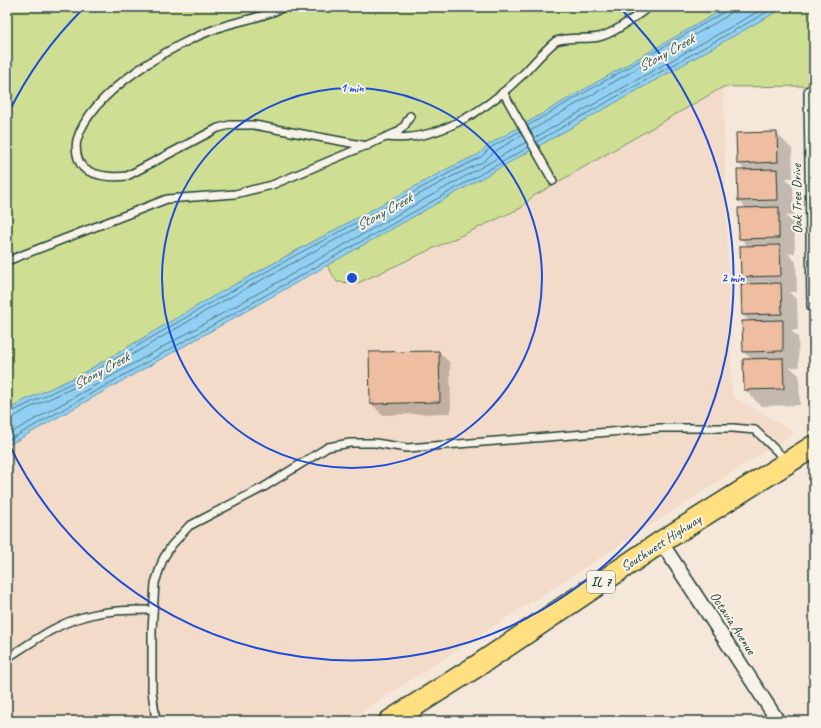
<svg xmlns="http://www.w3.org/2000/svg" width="821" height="728" viewBox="0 0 821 728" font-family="Caveat,sans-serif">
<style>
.built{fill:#f3dbc9}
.green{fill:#cedf93;stroke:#768e64}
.water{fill:#92d0f3;stroke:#6495a7}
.shadow{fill:#0003}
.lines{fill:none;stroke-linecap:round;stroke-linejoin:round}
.shore{stroke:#4d7880;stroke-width:1}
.building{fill:#efbda0;stroke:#1f3d34}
.lane-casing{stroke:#1f3d34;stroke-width:10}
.street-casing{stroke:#1f3d34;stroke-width:16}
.primary-casing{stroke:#1f3d34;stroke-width:24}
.lane{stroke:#f7f3e8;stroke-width:7}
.street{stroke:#f7f3e8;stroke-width:13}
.primary{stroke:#ffdf80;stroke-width:21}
.ring{fill:none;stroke:#1d4ed8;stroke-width:2}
.labels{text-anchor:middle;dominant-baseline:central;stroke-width:4;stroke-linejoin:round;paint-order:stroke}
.shield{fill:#f7f3e8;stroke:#60746a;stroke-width:1}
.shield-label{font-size:13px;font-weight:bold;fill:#1f3d34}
.street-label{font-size:14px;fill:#1f3d34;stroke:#f7f3e8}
.water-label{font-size:15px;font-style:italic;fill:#365a5a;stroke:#f7f3e8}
.centre{fill:#1d4ed8;stroke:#f7f3e8;stroke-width:2}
.ring-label{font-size:12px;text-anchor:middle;font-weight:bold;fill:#1d4ed8;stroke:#f7f3e8;stroke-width:4;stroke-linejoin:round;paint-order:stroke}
</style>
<rect width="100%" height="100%" fill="#f5e8da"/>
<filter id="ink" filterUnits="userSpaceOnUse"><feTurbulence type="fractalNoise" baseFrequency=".025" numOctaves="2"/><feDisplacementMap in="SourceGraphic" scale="8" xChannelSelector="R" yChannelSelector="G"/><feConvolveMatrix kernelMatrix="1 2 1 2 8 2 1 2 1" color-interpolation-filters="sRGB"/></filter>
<g filter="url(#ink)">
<polygon class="built" points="723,87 732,396 795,432 347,721 7,721 7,446 327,266 337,282 358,283 521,208 532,197"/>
<path class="green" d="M7,7H738L749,26L785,7H814V86L723,87L532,197L521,208L358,283L337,282L313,242C235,283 160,330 83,373C58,387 31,396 7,411Z"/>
<polygon class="water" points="727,7 785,7 7,446 7,411 23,401 82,374 212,297 294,252 449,168 479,154 488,145"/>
<g class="shadow">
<polygon points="776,133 792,149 793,178 786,178 793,186 794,215 786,216 794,224 795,253 788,254 796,262 797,292 789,292 797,300 798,330 791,330 798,337 799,367 790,367 799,375 800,405 761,406 745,390 752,360 744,352 750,322 743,315 750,285 742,277 749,247 740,238 747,209 739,201 746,171 738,163"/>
<polygon points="439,352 450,363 451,413 382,415 371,403"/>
</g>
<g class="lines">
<g class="shore">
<polyline points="527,126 724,12 726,7"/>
<polyline points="530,131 727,16 730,12 731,7"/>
<polyline points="534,138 766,7"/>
<polyline points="536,142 776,7"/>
<polyline points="7,414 84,377 214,301 296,255 451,172 481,157 490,148 520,131"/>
<polyline points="7,419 12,418 27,409 86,382 216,305 298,260 453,176 483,162 494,152 522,135"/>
<polyline points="7,435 526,142"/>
<polyline points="7,441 529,147"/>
</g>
</g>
<g class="building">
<polygon points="777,132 778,162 737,164 736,133"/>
<polygon points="777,169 778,200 738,201 737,170"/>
<polygon points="779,207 779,238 739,239 738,208"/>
<polygon points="780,245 781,276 741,277 740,246"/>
<polygon points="781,283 782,314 742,315 741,284"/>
<polygon points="783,320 783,351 743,352 742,321"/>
<polygon points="439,351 440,402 370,404 369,352"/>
<polygon points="783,358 784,389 744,390 743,359"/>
</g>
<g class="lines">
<g class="lane-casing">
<g id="lane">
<path d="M284,7C263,18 240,20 218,28C173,44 91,91 77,140C75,149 77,164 86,170C100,177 112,178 127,176L218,128L230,125H254L367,146"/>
<polyline points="503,92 553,181"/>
<path d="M386,137C435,143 485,111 519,78C532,66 542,52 556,41C570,36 584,40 599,37C617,32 634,17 649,7"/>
<polyline points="7,261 167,199 235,194 272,185 398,132 405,125 410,116"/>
<path d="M7,658C31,643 56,624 83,617C106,610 130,610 153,610"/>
<polyline points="156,721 152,691 152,630 155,583 163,559 171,546 189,526 264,487 328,447 350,443 375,443 407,448 660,428 733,428 755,430 787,461"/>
</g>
</g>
<g class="street-casing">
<g id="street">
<polyline points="811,92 814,306"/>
<polyline points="661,542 778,721"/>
</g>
</g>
<g class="primary-casing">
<polyline id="primary" points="390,721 477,666 661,542 814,446"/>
</g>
<use href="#lane" class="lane"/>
<use href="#street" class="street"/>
<use href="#primary" class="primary"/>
</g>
</g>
<g class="ring">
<circle cx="352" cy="278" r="190"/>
<path d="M8 114A381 381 0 0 1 83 9M621 9A381 381 0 1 1 8 442"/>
</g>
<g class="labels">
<rect class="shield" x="587" y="571" width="28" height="22" rx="3"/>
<g class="shield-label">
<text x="601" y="582">IL 7</text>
</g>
<g class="street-label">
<text transform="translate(797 199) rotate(-91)">Oak Tree Drive</text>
<text transform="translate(661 543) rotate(-33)">Southwest Highway</text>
<text transform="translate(733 623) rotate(57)">Octavia Avenue</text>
</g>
<g class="water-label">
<text transform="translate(666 53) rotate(-29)">Stony Creek</text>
<text transform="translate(384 212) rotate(-29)">Stony Creek</text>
<text transform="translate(101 371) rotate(-29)">Stony Creek</text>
</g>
</g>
<circle cx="352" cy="278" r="6" class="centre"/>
<g class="ring-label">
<text x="352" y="92">1 min</text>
<text x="733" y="282">2 min</text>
</g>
<rect width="821" height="728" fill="none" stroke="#f7f3e8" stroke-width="24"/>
<rect x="12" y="12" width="797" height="704" fill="none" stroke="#1f3d34" stroke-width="1.5" filter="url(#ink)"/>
</svg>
